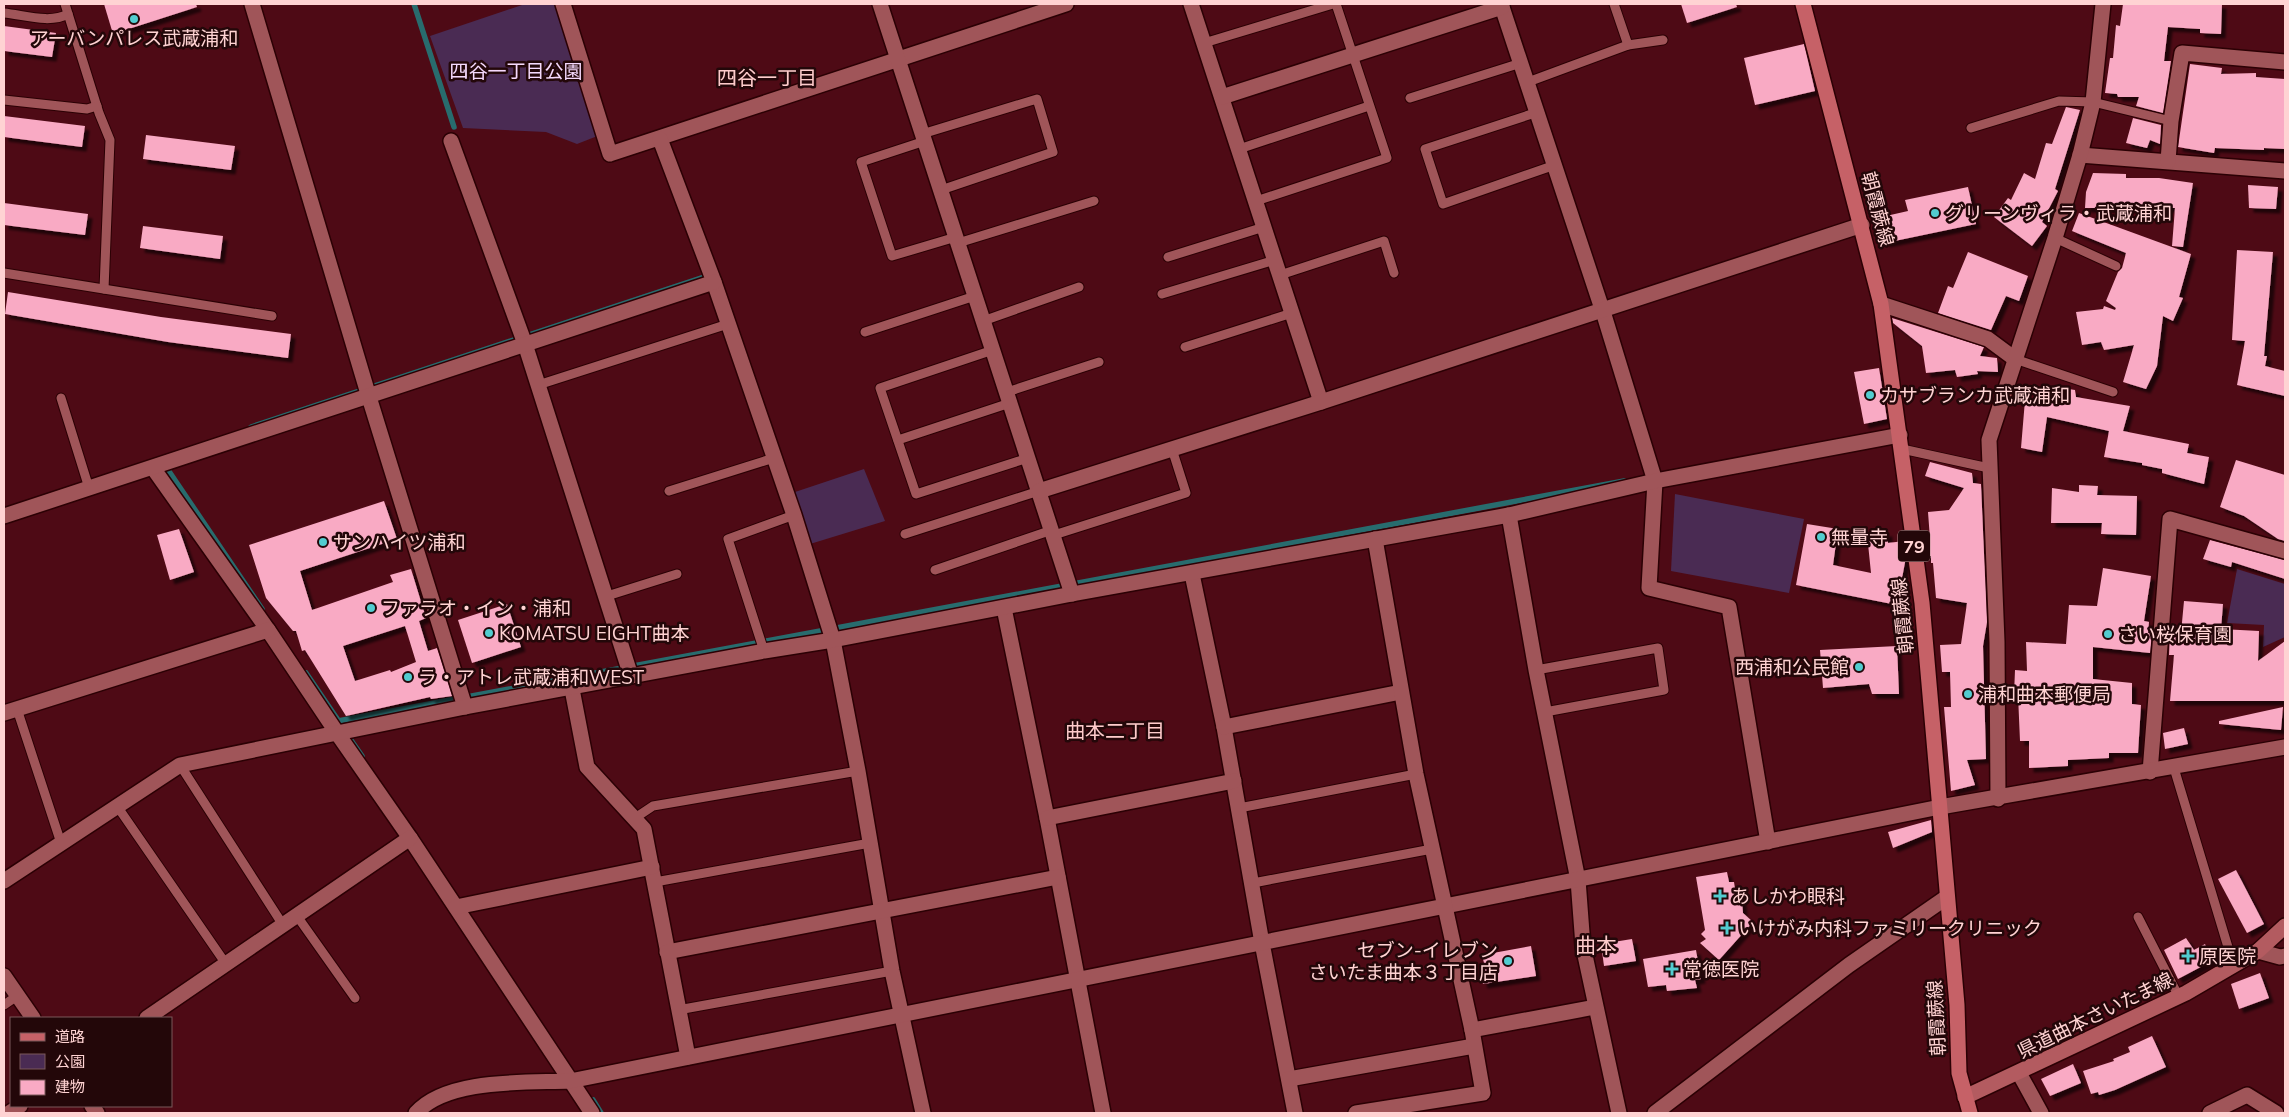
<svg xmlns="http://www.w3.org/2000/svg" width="2289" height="1117" viewBox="0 0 2289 1117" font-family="Mulish,'Noto Sans JP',sans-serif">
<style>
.green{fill:#4a2b53}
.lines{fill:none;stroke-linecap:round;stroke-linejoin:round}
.stream{stroke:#286c6e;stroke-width:5.5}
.building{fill:#f9aac4;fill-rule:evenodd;filter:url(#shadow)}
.lane-casing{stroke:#2b0004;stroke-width:11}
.street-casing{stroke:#2b0004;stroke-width:18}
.secondary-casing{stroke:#2b0004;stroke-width:18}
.primary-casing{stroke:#2b0004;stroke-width:18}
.lane{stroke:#a05559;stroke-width:9}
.street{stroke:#a05559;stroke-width:15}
.secondary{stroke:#b35b60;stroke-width:15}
.primary{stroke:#c66167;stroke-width:15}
.poi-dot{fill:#52ccd0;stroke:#230709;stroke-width:2}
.labels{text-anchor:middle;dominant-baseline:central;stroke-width:5;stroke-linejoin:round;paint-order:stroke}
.shield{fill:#230709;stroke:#bd9696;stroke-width:1}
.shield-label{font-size:18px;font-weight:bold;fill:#ffd3d3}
.poi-label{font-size:19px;fill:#ffd3d3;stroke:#230709;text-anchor:start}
.park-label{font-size:19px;fill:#f5d9fd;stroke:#230709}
.street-label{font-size:19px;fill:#ffd3d3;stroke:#230709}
.neighbourhood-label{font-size:20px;fill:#fecbcb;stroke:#230709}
.quarter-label{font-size:21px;fill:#fecbcb;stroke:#230709}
</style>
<defs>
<filter id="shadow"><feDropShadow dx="4.5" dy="4.5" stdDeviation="1" flood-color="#0009"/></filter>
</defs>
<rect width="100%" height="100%" fill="#4e0a15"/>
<g class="green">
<polygon points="525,4 557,4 600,135 577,144 546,132 463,128 430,36"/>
<polygon points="864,469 885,521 810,544 792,493"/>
<polygon points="1675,494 1804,519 1789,593 1671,571"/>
<polygon points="2237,569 2285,584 2285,637 2263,647 2264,625 2227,623"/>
</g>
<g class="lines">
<g class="stream">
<polyline points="414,4 454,127"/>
<polyline points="251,427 707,276"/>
<polyline points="164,464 262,609"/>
<polyline points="306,673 340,723"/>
<polyline points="338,721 1624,481"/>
<polyline points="346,733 362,756"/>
<polyline points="593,1100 601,1113"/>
</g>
</g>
<g class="building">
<polygon points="104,4 196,4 197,7 113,34"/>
<polygon points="1681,4 1736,4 1737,7 1687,23"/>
<polygon points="2123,4 2222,4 2221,34 2200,33 2200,29 2168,27 2164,61 2171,61 2163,113 2136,106 2139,97 2118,97 2117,94 2105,93 2110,58 2113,58 2116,25 2120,26"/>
<polygon points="4,26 56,33 52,57 4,51"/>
<polygon points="1804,44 1815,91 1755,105 1744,58"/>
<polygon points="2190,64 2222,68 2221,74 2256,73 2256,77 2285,79 2285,149 2264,148 2264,150 2215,148 2214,153 2178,147"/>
<polygon points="2066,107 2080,110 2055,189 2058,191 2042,222 2047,226 2032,246 1994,217 2008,198 2011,200 2024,173 2035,179 2046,143 2052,144"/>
<polygon points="4,116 85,126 82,147 4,137"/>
<polygon points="2133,118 2161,125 2160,144 2150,140 2147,148 2126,143"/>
<polygon points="146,135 235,146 231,170 143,159"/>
<polygon points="2093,173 2126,174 2126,178 2159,178 2193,183 2183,247 2172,246 2175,208 2085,208 2086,192"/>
<polygon points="2248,185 2278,187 2276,209 2249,208"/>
<polygon points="1968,187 1976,224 1885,243 1881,222 1887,221 1886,216 1908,211 1905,200"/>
<polygon points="4,203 88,214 85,235 4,225"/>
<polygon points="2079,213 2191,254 2179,297 2183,298 2173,321 2163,316 2157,366 2146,389 2123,382 2134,345 2104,350 2101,342 2082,345 2076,312 2103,309 2104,306 2115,310 2116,308 2106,301 2118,272 2122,268 2126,253 2072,231"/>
<polygon points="143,226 223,236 220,259 140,248"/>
<polygon points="2237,250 2273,252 2264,356 2267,356 2265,366 2285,371 2285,396 2237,385 2245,341 2232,340"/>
<polygon points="1968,252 2028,276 2019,301 2006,296 1991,330 1938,313 1948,286 1953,288"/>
<polygon points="8,292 161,317 291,334 288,358 168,342 5,314"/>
<polygon points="1892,318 1984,347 1980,356 1997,358 1998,372 1977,371 1978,374 1957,377 1955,370 1926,373 1922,346 1893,323"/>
<polygon points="1879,368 1887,419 1864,424 1854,372"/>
<polygon points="2050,386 2075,390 2076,397 2130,406 2123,431 2189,444 2187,453 2209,457 2204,484 2162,473 2162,469 2142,465 2142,463 2104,457 2109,431 2047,417 2042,452 2021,448 2025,400 2047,403"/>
<polygon points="2236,460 2285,475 2285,541 2278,539 2244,516 2220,507"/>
<polygon points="1930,462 1972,473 1973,483 1981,484 1987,622 1983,646 1986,759 1967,760 1975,785 1951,791 1944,707 1951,707 1950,672 1942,672 1940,645 1961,644 1967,603 1936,598 1933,563 1931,563 1931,556 1925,556 1923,540 1930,539 1928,512 1949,510 1964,488 1925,476"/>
<polygon points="2079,485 2098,486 2097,495 2137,496 2136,535 2101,534 2102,523 2051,523 2052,488 2079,492"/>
<path d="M384,501L397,539L300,571L312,610L393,582L390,575L411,569L426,618L419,621L428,651L437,648L452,696L431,699L430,697L346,716L305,650L302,651L296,631H293L266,598L249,545ZM405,626L416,662L391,672L390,670L355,681L343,646Z"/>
<polygon points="1807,524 1838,529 1833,565 1871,573 1867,534 1888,532 1888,543 1904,541 1906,557 1897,605 1796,585"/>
<polygon points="179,529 194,572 170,580 157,535"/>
<polygon points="2210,540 2285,560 2285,579 2232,562 2231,567 2203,559"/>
<polygon points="2103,568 2151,576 2144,621 2149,622 2148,633 2152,633 2150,653 2093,647 2093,679 2132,683 2132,704 2141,705 2138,753 2109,753 2109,758 2068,760 2068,766 2029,768 2029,741 2020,741 2018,695 2014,695 2015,670 2027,671 2026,642 2066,644 2069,605 2097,606"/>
<polygon points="2184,601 2223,604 2221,629 2259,631 2258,661 2285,641 2285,701 2170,701 2174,655 2169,655 2170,633 2181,633"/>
<polygon points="507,604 521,647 472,663 458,620"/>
<polygon points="1897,646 1899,694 1872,694 1869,684 1823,688 1820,650"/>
<polygon points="2283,707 2281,730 2219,724 2219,721"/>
<polygon points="2184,728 2188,744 2165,749 2163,733"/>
<polygon points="1931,820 1932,832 1893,848 1888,832"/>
<polygon points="2236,870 2264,924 2247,933 2218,879"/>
<polygon points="1727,872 1729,882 1734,882 1735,889 1741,889 1743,913 1753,922 1719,960 1700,943 1706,939 1701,934 1705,930 1696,877"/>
<polygon points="2186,938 2194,950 2205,944 2212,961 2178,979 2164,950"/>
<polygon points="1632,939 1636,961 1604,966 1601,944"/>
<polygon points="1531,946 1536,976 1483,984 1480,969 1485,967 1482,955"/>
<polygon points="1696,950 1701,979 1695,980 1697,988 1667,991 1666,985 1648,987 1643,959"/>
<polygon points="2260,973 2269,998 2239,1009 2231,984"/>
<polygon points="2152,1036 2166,1067 2115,1090 2099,1095 2098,1092 2091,1094 2083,1071 2114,1061 2113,1059 2130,1052 2128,1047"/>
<polygon points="2073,1064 2081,1083 2050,1096 2041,1079"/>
</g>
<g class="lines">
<g class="lane-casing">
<g id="lane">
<polyline points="65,4 99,113 110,140 104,289"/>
<polyline points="1614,4 1628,45"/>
<path d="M4,13C24,15 50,24 68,14"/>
<polyline points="1204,43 1333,4"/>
<polyline points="1528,82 1628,45 1663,40"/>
<polyline points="1410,98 1521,63"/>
<polyline points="4,100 87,109 97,106"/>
<polyline points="1538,112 1425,149 1443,204 1555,165"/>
<polyline points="1971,128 2059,101 2093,102 2171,121"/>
<polyline points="922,134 1037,99 1053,152 941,190"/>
<polyline points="925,141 861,162 892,256 956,237"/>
<polyline points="1239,149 1369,106"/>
<polyline points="1256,201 1387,158 1336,4"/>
<polyline points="2055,238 2116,266"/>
<polyline points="958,243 1094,201"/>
<polyline points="1168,257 1264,227"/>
<polyline points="4,273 272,316"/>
<polyline points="1280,275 1384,241 1394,273"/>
<polyline points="1162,294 1275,260"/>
<polyline points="983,321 1079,287"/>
<polyline points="865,332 975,296"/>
<polyline points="1185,347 1292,313"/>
<polyline points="993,350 880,388 916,494 1028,458"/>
<polyline points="2015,359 2113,392"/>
<polyline points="538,385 728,324"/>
<polyline points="1007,392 1099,362"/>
<polyline points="61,398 89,488"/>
<polyline points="898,440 1010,403"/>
<polyline points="1902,449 1989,468"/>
<polyline points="669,491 774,458"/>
<polyline points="905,534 1039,491"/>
<polyline points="1054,535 1186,493 1172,449"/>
<polyline points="935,570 1052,530"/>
<polyline points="607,596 677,574"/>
<polyline points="764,651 728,539 794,515"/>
<polyline points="1536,670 1658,648 1664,690 1545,712"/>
<polyline points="17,709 61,843"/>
<polyline points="180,765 283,925"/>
<polyline points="2174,768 2234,967"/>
<polyline points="117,806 226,964"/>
<polyline points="1239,808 1416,774"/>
<polyline points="635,818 653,806 858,771"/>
<polyline points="655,882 870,843"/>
<polyline points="1253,883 1432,849"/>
<polyline points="297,916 355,998"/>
<polyline points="2138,917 2179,997"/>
<polyline points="4,1005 17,996"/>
<polyline points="678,1010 892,971"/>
</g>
</g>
<g class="street-casing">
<g id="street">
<polyline points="252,4 369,397 465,707"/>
<polyline points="563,4 610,154 1066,4"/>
<polyline points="880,4 1072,594"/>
<polyline points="1191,4 1321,402"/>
<polyline points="1501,4 1605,318 1655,481 1649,588 1729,607 1768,842"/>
<polyline points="1222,97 1502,7"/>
<polyline points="660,139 714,282 794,515 833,640 858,771 892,971 923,1113"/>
<polyline points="451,141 525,344 631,676"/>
<polyline points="2080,155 2285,171"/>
<polyline points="2168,161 2171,121 2182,53 2285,62"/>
<polyline points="1881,304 1988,339 2015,359"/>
<polyline points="153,468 268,630 337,733 410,838 592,1113"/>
<polyline points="1039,491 1321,402 1862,225"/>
<polyline points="1509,515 1536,670 1578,880 1583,946 1619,1113"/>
<polyline points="4,516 714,282"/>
<polyline points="1192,574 1224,727 1262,943 1295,1113"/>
<polyline points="1004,608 1047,818 1103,1113"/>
<polyline points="572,689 587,767 644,829 688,1057"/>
<polyline points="4,713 268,630"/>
<polyline points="1224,727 1401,692"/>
<polyline points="2150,772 2170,519 2285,551"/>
<polyline points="1998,799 1997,642 1989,440 2055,238 2080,155 2093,102 2103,4"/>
<polyline points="1047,818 1234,781"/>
<polyline points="4,881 180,765 465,707 764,651 833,640 1072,594 1509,515 1655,481 1900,435"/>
<polyline points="456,907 652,867"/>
<polyline points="2258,951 2280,957 2285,956"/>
<polyline points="667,952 1058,877"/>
<polyline points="4,976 33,1018"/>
<polyline points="147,1018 410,838"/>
<polyline points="1472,1030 1595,1007"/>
<polyline points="2019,1073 2041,1113"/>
<polyline points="1289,1079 1474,1046"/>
<polyline points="92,1106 97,1113"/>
<polyline points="9,1113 20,1106"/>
<path d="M416,1113C447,1078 526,1083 570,1081L1940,807L2285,747"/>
<polyline points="1356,1113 1483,1093 1472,1030 1416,774 1375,539"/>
<polyline points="1655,1113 1849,965 1947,897"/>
<polyline points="2210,1113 2247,1095 2276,1113"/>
</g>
</g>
<g class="secondary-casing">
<polyline id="secondary" points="1965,1097 2186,993 2258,951 2285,926"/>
</g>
<g class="primary-casing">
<polyline id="primary" points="1803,4 1881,304 1922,603 1957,1005 1959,1073 1970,1113"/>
</g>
<use href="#lane" class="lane"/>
<use href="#street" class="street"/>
<use href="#secondary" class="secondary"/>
<use href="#primary" class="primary"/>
</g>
<g class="poi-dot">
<circle cx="134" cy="19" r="5"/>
<circle cx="1935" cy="213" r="5"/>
<circle cx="1870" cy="395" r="5"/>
<circle cx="1821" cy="537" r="5"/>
<circle cx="323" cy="542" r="5"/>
<circle cx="371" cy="608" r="5"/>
<circle cx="489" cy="633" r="5"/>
<circle cx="2108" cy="634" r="5"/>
<circle cx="1859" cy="667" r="5"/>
<circle cx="408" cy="677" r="5"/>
<circle cx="1968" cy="694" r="5"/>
<path d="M1717.5 888.5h5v5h5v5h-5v5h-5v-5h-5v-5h5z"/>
<path d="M1724.5 920.5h5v5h5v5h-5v5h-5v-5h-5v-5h5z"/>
<path d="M2185.5 948.5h5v5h5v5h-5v5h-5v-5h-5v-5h5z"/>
<circle cx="1508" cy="961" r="5"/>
<path d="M1669.5 961.5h5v5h5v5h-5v5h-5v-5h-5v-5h5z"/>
</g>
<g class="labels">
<rect class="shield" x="1898" y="530.5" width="32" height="31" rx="4"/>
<g class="shield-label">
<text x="1914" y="546">79</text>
</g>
<g class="poi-label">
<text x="134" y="38" text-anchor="middle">アーバンパレス武蔵浦和</text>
<text x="1945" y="213">グリーンヴィラ・武蔵浦和</text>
<text x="1880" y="395">カサブランカ武蔵浦和</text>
<text x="1831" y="537">無量寺</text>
<text x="333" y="542">サンハイツ浦和</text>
<text x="381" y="608">ファラオ・イン・浦和</text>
<text x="499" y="633">KOMATSU EIGHT曲本</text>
<text x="2118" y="634">さい桜保育園</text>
<text x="1849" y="667" text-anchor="end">西浦和公民館</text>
<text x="418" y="677">ラ・アトレ武蔵浦和WEST</text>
<text x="1978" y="694">浦和曲本郵便局</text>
<text x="1731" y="896">あしかわ眼科</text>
<text x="1738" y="928">いけがみ内科ファミリークリニック</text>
<text x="1498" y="950" text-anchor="end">セブン-イレブン<tspan x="1498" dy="22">さいたま曲本３丁目店</tspan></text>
<text x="2199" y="956">原医院</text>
<text x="1683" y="969">常徳医院</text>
</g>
<g class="park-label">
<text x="516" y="71">四谷一丁目公園</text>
</g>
<g class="street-label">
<text transform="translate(1878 209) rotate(75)">朝霞蕨線</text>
<text transform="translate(1902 616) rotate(-96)">朝霞蕨線</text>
<text transform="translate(2095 1015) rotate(-26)">県道曲本さいたま線</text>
<text transform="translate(1936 1018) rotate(-93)">朝霞蕨線</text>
</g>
<g class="neighbourhood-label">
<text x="767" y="77">四谷一丁目</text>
<text x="1115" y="730">曲本二丁目</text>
</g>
<g class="quarter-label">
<text x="1596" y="945">曲本</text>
</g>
</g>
<rect width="2289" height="1117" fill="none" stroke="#ffd3d3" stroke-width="10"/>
<rect x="10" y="1017" width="162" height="90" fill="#230709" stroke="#7b595a"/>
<rect x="20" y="1033" width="25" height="8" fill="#c66167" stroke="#7b595a"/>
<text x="55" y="1042" font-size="15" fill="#ffd3d3">道路</text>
<rect x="20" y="1054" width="25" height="15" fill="#4a2b53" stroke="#7b595a"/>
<text x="55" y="1067" font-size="15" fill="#ffd3d3">公園</text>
<rect x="20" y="1080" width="25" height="15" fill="#f9aac4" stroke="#7b595a"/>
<text x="55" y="1092" font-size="15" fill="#ffd3d3">建物</text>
</svg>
